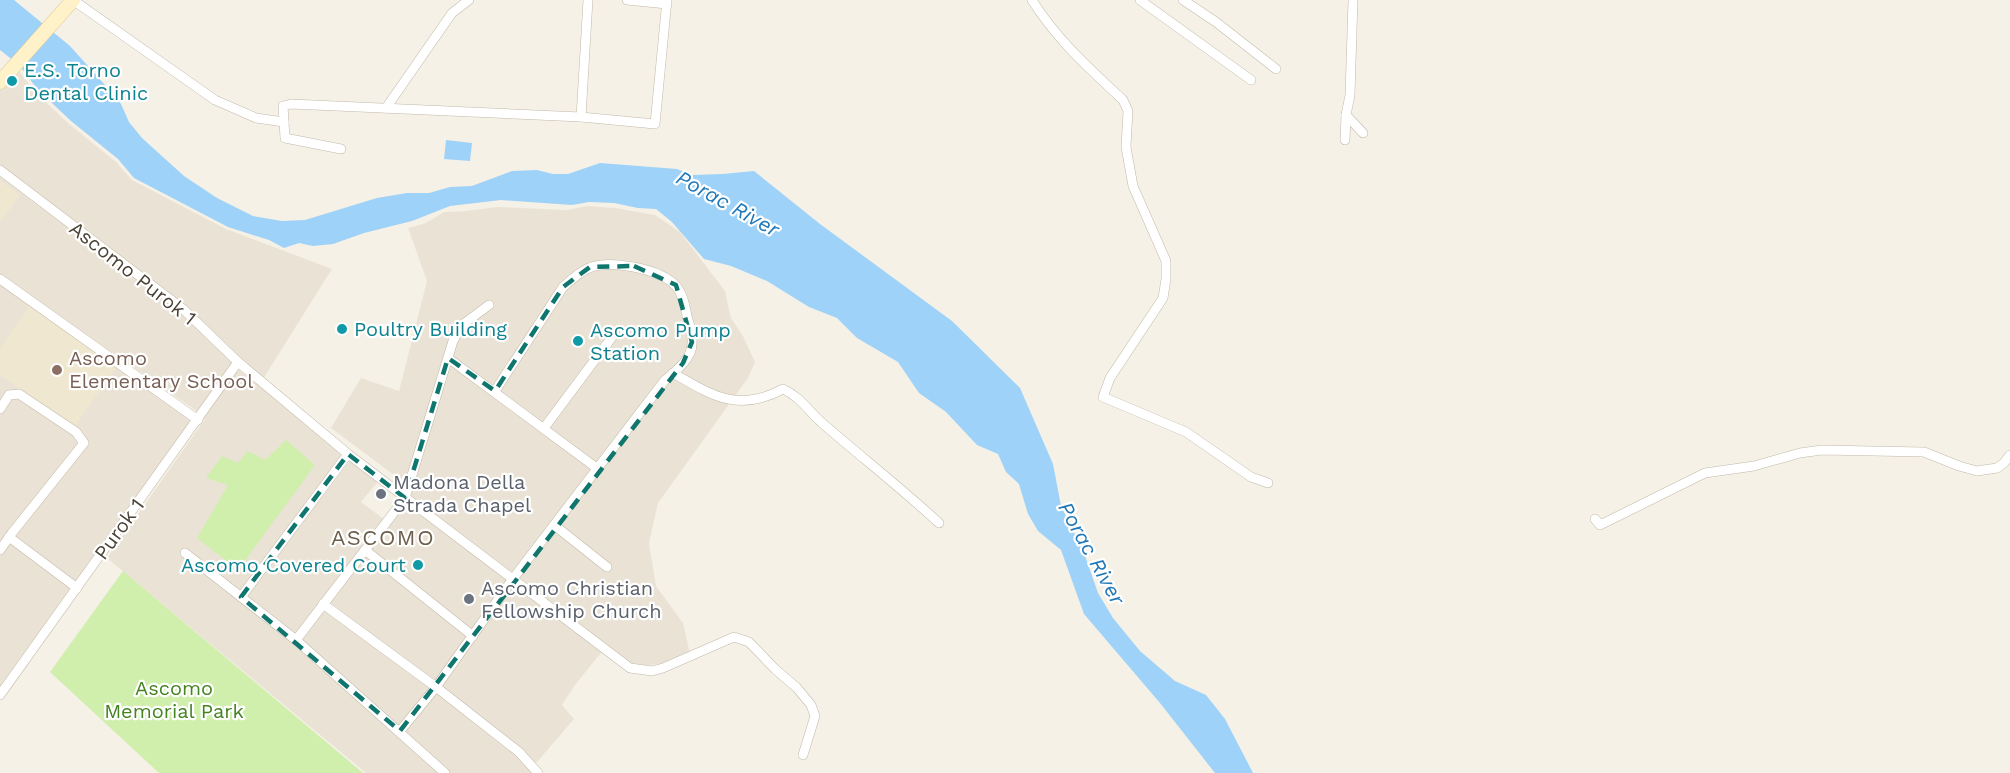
<svg xmlns="http://www.w3.org/2000/svg" width="2010" height="773" viewBox="0 0 2010 773" font-family="'Work Sans',sans-serif">
<style>
.residential{fill:#eae3d5}
.education{fill:#f0e7d0}
.green{fill:#d0eeac}
.water{fill:#9ed2f8}
.lines{fill:none;stroke-linecap:round;stroke-linejoin:round}
.street-casing{stroke:#c2b9a9;stroke-width:10}
.secondary-casing{stroke:#ddca94;stroke-width:15}
.street{stroke:#fff;stroke-width:9}
.secondary{stroke:#fff2c8;stroke-width:14}
.marked{fill:none;stroke:#0f766e;stroke-width:4.5;stroke-dasharray:12 8;stroke-linejoin:round}
.culture-dot{fill:#0f9aa8;stroke:#fff;stroke-width:2}
.education-dot{fill:#8d6e63;stroke:#fff;stroke-width:2}
.worship-dot{fill:#6b7280;stroke:#fff;stroke-width:2}
.labels{text-anchor:middle;dominant-baseline:central;stroke-width:4.5;stroke-linejoin:round;paint-order:stroke}
.culture-label{font-size:20px;fill:#0d838f;stroke:#fff;text-anchor:start}
.street-label{font-size:20px;fill:#4a4235;stroke:#fff}
.education-label{font-size:20px;fill:#785e54;stroke:#fff;text-anchor:start}
.worship-label{font-size:20px;fill:#5b616d;stroke:#fff;text-anchor:start}
.park-label{font-size:20px;fill:#458222;stroke:#fff}
.water-label{font-size:21px;font-style:italic;fill:#2178b8;stroke:#fff}
.quarter-label{font-size:22px;letter-spacing:1.5px;fill:#6d604b;stroke:#fff}
</style>
<rect width="100%" height="100%" fill="#f5f1e7"/>
<g class="residential">
<polygon points="16,67 35,92 68,123 116,162 132,180 226,229 332,269 263,379 183,305 0,166 0,85"/>
<polygon points="0,172 182,310 235,363 198,412 67,321 199,416 0,690"/>
<polygon points="587,206 615,208 655,215 680,232 725,291 731,318 743,336 755,362 748,378 658,503 649,543 656,586 683,623 690,654 665,663 642,666 631,664 610,647 600,654 575,685 562,705 574,719 537,762 528,768 532,773 448,773 299,640 403,505 406,484 331,428 361,378 399,391 427,281 408,228 426,223 444,212 465,211 498,207 567,210"/>
<polygon points="235,367 345,454 241,594 441,773 366,773 107,558 205,419 200,415"/>
<polygon points="352,458 380,479 361,502 385,520 295,635 244,599"/>
</g>
<g class="education">
<polygon points="0,180 20,195 0,222"/>
<polygon points="31,304 118,365 75,426 0,375 0,348"/>
</g>
<g class="green">
<polygon points="286,440 315,465 238,570 197,538 228,485 206,478 222,456 238,463 248,451 265,460"/>
<polygon points="123,571 363,773 159,773 50,672"/>
</g>
<g class="water">
<polygon points="0,0 14,0 70,46 114,95 121,104 129,122 142,138 184,176 217,198 253,216 282,221 305,220 377,198 407,193 429,193 450,187 472,186 512,171 537,170 553,174 568,174 600,163 677,169 692,175 723,174 754,171 820,224 952,321 1020,388 1053,464 1061,506 1084,553 1098,593 1113,618 1140,651 1175,681 1206,695 1225,719 1253,773 1215,773 1160,703 1084,614 1061,550 1038,531 1028,514 1019,484 1006,472 998,454 977,445 946,412 919,393 898,362 857,338 837,318 809,307 767,281 731,266 704,259 672,222 656,209 638,208 614,203 589,202 572,205 501,200 450,206 412,221 364,233 333,244 313,246 299,243 284,248 269,240 228,227 134,178 118,159 71,121 38,90 19,65 0,50"/>
<polygon points="446,140 472,143 470,161 444,159"/>
</g>
<g class="lines">
<g class="street-casing">
<g id="street">
<polyline points="73,0 215,100 256,118 284,122"/>
<polyline points="627,0 667,4"/>
<path d="M1032,0C1056,39 1090,69 1123,100L1128,111L1126,147L1133,186L1166,261V279L1163,298L1110,378L1103,397L1186,432L1251,477L1268,483"/>
<polyline points="1140,0 1251,80"/>
<polyline points="1183,0 1216,22 1276,69"/>
<polyline points="1353,0 1350,95 1346,115 1363,133"/>
<polyline points="386,108 452,13 469,0"/>
<polyline points="581,117 588,0"/>
<polyline points="1345,140 1346,115"/>
<polyline points="341,149 285,138 283,106 291,104 581,117 655,124 667,0"/>
<polyline points="0,170 183,309 238,362 348,454 630,668 652,671 663,668 734,637 749,642 775,669 797,688 811,705 815,716 803,755"/>
<polyline points="0,279 198,420"/>
<polyline points="448,358 598,469"/>
<path d="M673,373C713,396 738,413 783,389C799,396 808,410 821,422C860,456 901,488 939,523"/>
<polyline points="0,409 9,395 19,394 76,432 84,443 12,533 0,550"/>
<polyline points="544,428 615,333"/>
<polyline points="1595,519 1600,525 1705,473 1754,466 1800,453 1822,450 1924,452 1959,466 1977,471 1997,468 2004,463 2010,455"/>
<polyline points="554,525 607,567"/>
<polyline points="9,537 77,588"/>
<polyline points="365,550 473,636"/>
<polyline points="185,553 296,640 445,773"/>
<polyline points="241,597 348,454"/>
<polyline points="323,604 436,687 519,752 538,773"/>
<polyline points="296,640 405,498 453,341 462,325 489,305"/>
<polyline points="0,695 238,362"/>
<path d="M400,731L436,687L512,580L665,380C674,373 685,364 690,353C695,341 690,328 687,316C685,306 683,294 676,286C661,269 610,259 589,268C579,272 571,280 563,287L495,391"/>
</g>
</g>
<g class="secondary-casing">
<polyline id="secondary" points="0,82 73,0"/>
</g>
<use href="#street" class="street"/>
<use href="#secondary" class="secondary"/>
</g>
<path class="marked" d="M634,266L676,285L692,342L683,363L400,731L241,597L348,454L405,498L448,358L495,391L563,287L590,267Z"/>
<g class="culture-dot">
<circle cx="12" cy="81" r="6"/>
<circle cx="342" cy="329" r="6"/>
<circle cx="578" cy="341" r="6"/>
<circle cx="418" cy="565" r="6"/>
</g>
<circle class="education-dot" cx="57" cy="370" r="6"/>
<g class="worship-dot">
<circle cx="381" cy="494" r="6"/>
<circle cx="469" cy="599" r="6"/>
</g>
<g class="labels">
<g class="culture-label">
<text x="24" y="70">E.S. Torno<tspan x="24" dy="23">Dental Clinic</tspan></text>
<text x="354" y="329">Poultry Building</text>
<text x="590" y="330">Ascomo Pump<tspan x="590" dy="23">Station</tspan></text>
<text x="406" y="565" text-anchor="end">Ascomo Covered Court</text>
</g>
<g class="street-label">
<text transform="translate(133 273) rotate(38)">Ascomo Purok 1</text>
<text transform="translate(119 529) rotate(-54)">Purok 1</text>
</g>
<g class="education-label">
<text x="69" y="358">Ascomo<tspan x="69" dy="23">Elementary School</tspan></text>
</g>
<g class="worship-label">
<text x="393" y="482">Madona Della<tspan x="393" dy="23">Strada Chapel</tspan></text>
<text x="481" y="588">Ascomo Christian<tspan x="481" dy="23">Fellowship Church</tspan></text>
</g>
<g class="park-label">
<text x="174" y="688">Ascomo<tspan x="174" dy="23">Memorial Park</tspan></text>
</g>
<g class="water-label">
<text transform="translate(728 203) rotate(29)">Porac River</text>
<text transform="translate(1092 553) rotate(61)">Porac River</text>
</g>
<g class="quarter-label">
<text x="383" y="537">ASCOMO</text>
</g>
</g>
</svg>
